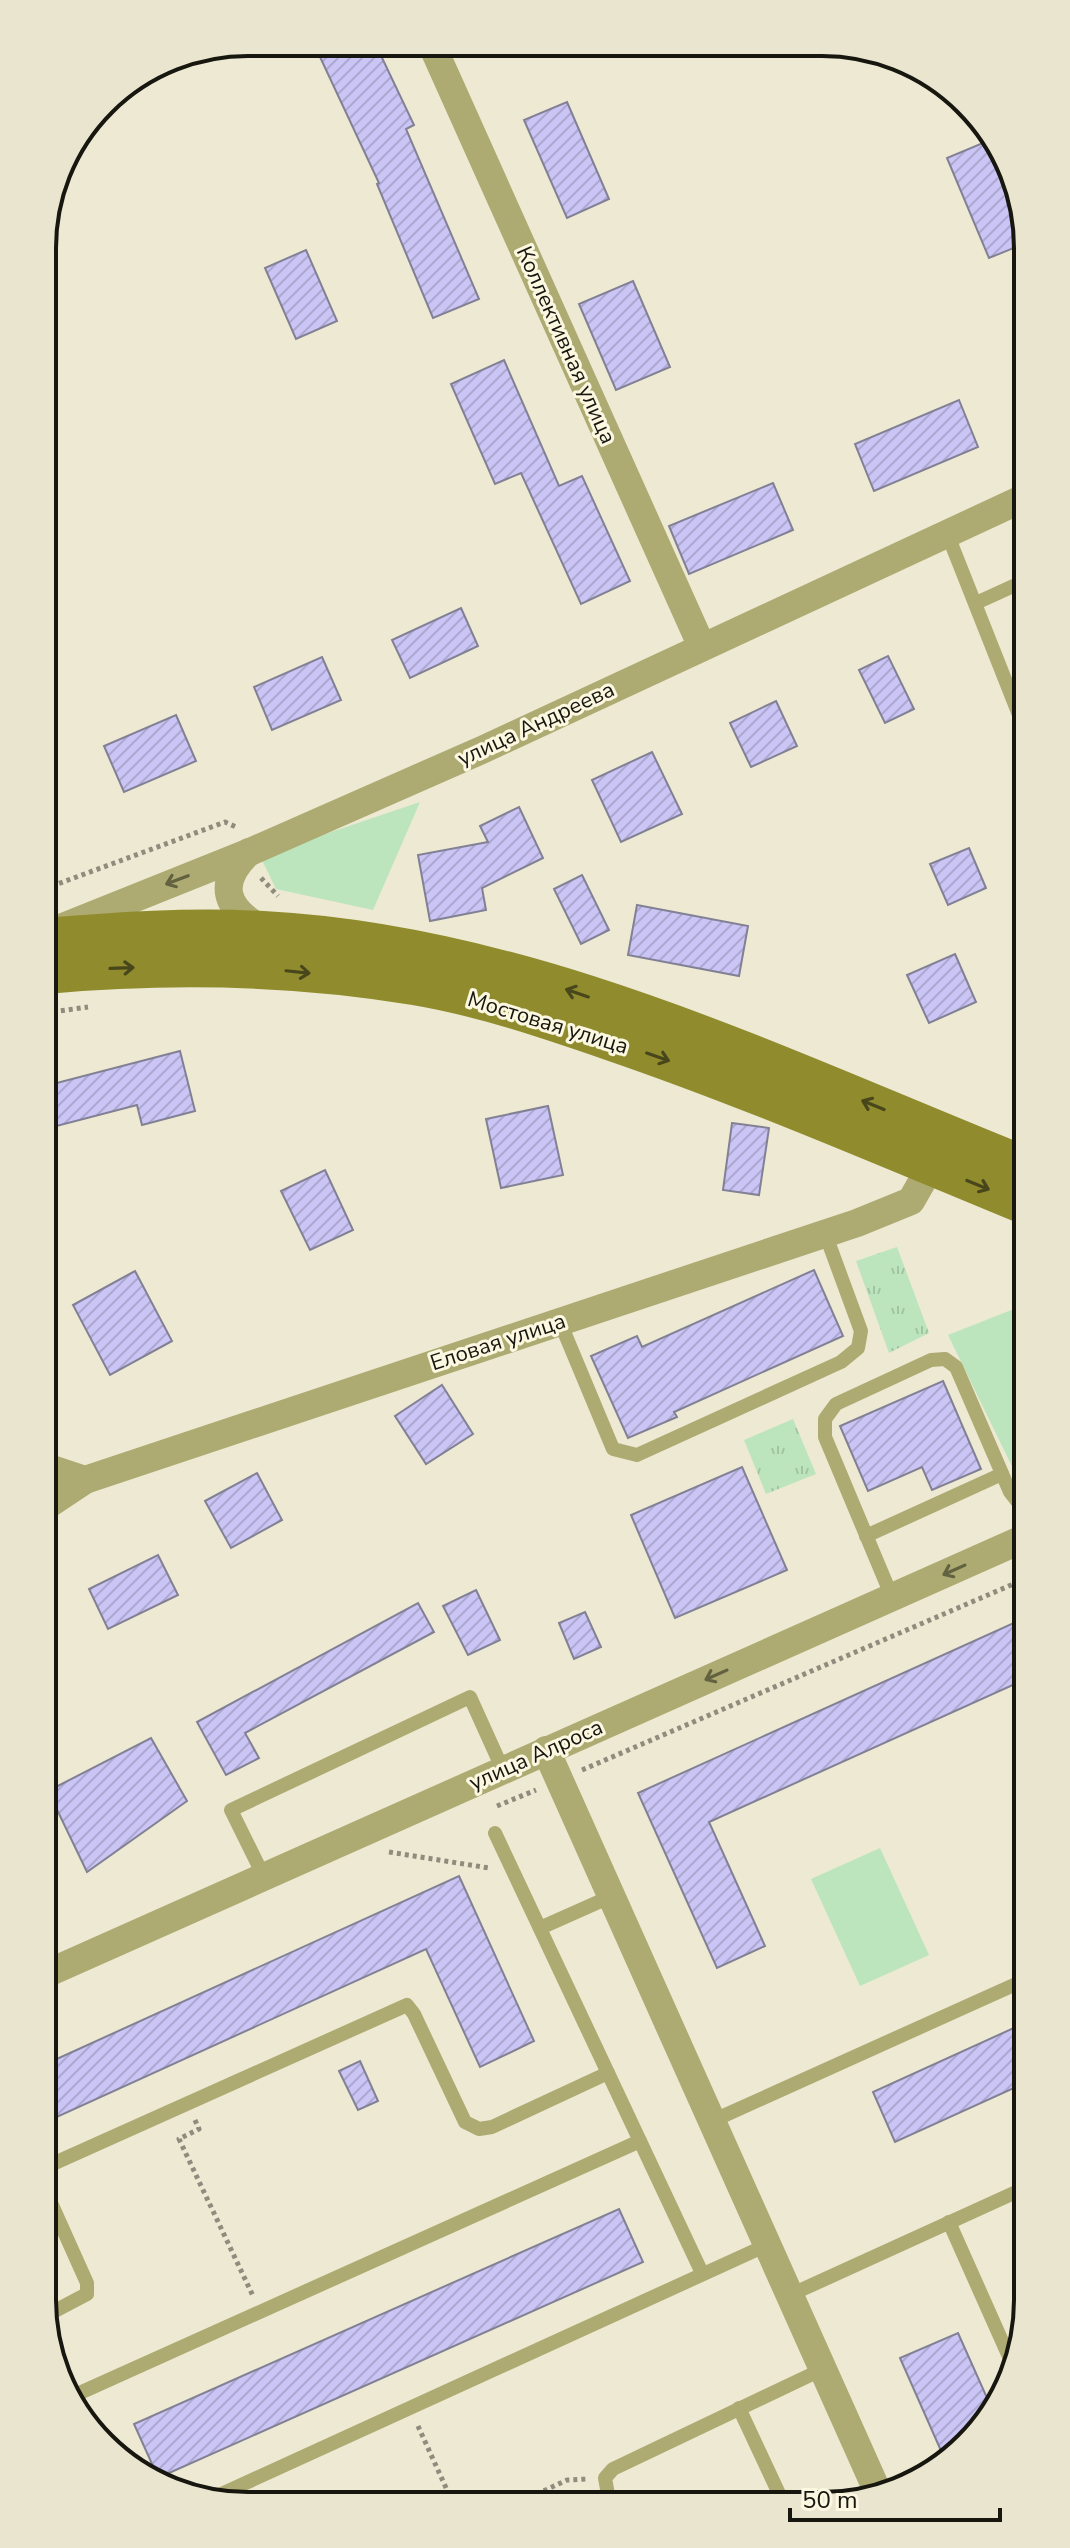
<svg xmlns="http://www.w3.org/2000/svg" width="1070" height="2548" viewBox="0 0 1070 2548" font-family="'Nunito Sans',sans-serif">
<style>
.green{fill:#bce5be}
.park{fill:url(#park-tufts)}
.building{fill:url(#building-hatch);stroke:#828094;stroke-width:2}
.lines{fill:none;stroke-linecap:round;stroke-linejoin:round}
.path{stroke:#8f8c7d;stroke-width:5;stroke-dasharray:4 4;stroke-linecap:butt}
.service{stroke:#adab72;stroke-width:14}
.minor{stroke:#adab72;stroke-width:28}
.secondary{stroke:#908c2d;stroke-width:40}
.oneway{stroke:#626140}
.oneway2{stroke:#48461b}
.labels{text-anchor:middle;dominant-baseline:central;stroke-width:6;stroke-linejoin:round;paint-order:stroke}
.street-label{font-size:22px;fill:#18170f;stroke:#fbf7e0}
.rim{fill:none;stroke:#18170f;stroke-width:4}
</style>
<defs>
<pattern id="park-tufts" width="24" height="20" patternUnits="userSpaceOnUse" patternTransform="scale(2)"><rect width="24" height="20" fill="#bce5be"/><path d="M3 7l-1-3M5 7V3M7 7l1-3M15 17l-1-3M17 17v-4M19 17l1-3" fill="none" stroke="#a1c4a2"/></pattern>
<pattern id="building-hatch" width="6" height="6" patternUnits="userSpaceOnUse" patternTransform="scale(2)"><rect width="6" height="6" fill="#cac5f5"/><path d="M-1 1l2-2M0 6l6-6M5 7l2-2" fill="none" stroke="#ada8d1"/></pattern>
</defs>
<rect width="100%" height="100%" fill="#ede9d3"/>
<g class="green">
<polygon points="420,802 373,910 276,889 260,856"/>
<polygon points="1024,1265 1025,1493 948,1335 1014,1309"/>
<polygon points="880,1848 929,1955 860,1986 811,1879"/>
</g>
<g class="park">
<polygon points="897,1247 929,1333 889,1353 856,1261"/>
<polygon points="793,1419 816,1474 766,1494 744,1440"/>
</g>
<g class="building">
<polygon points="313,42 375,43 414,125 406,129 479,299 433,318 377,184 379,183"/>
<polygon points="567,102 609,199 567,218 524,120"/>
<polygon points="990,140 1021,210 1021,245 989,258 947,158"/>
<polygon points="306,250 337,321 296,339 265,268"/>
<polygon points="633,281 670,367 616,390 579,304"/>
<polygon points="504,360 559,486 582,476 630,581 581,604 521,473 495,484 451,384"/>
<polygon points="959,400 978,447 874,491 855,444"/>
<polygon points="773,483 793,530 689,574 669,526"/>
<polygon points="461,608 478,646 410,678 392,640"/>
<polygon points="888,656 914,709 885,723 859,670"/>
<polygon points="322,657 341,700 272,730 254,687"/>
<polygon points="776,701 797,746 751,767 730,723"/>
<polygon points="176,715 196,761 124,792 104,746"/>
<polygon points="652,752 682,814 621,842 592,780"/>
<polygon points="519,807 543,858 482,888 486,910 430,921 418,855 488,842 480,826"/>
<polygon points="969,848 986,888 948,905 930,864"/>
<polygon points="582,875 609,930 581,944 554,889"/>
<polygon points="637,905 748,926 739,976 628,955"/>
<polygon points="955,954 976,1002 929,1023 907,975"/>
<polygon points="180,1051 195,1111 142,1125 137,1105 45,1129 45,1086"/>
<polygon points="548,1106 563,1175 501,1188 486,1119"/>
<polygon points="732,1123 769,1128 759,1195 723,1190"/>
<polygon points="325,1170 353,1230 310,1250 281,1191"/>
<polygon points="814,1270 843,1336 674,1412 677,1417 628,1438 591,1356 637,1336 642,1347"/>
<polygon points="135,1271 172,1341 110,1375 73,1305"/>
<polygon points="943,1381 981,1469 932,1490 922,1467 868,1491 840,1426"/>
<polygon points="442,1385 473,1434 426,1464 395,1416"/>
<polygon points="742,1467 787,1570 675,1618 631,1515"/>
<polygon points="257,1473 282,1520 231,1548 205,1501"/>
<polygon points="158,1555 178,1595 108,1629 89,1589"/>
<polygon points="476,1590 500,1640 468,1655 443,1606"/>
<polygon points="418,1603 434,1632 245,1733 259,1758 226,1775 197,1722"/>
<polygon points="585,1612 601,1647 574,1659 559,1623"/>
<polygon points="1025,1618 1026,1679 709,1822 765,1946 717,1968 638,1793"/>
<polygon points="151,1738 187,1801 87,1872 48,1791"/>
<polygon points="459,1876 534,2041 480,2067 426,1949 48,2121 48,2063"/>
<polygon points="1027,2022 1027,2082 895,2142 873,2092"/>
<polygon points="360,2061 378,2101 358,2110 339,2071"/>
<polygon points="619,2209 643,2262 160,2477 157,2475 134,2424"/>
<polygon points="958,2333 992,2409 985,2426 946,2462 900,2358"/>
</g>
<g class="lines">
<g class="path">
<polyline points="261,878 278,896"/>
<polyline points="44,889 225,822 236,827"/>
<polyline points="45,1013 88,1007"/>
<polyline points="582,1770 1025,1579"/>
<polyline points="497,1806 536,1790"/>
<polyline points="389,1852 489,1868"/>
<polyline points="195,2120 199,2129 179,2139 253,2296"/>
<polyline points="418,2426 452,2501"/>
<polyline points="522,2501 567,2480 588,2479"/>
</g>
<g class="service">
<polyline points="947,533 1023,725"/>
<polyline points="976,603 1022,582"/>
<polyline points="560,1322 613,1449 637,1455 841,1362 858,1348 861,1331 825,1233"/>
<polyline points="866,1536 1002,1474"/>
<polyline points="892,1597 825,1437 825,1419 836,1404 931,1360 945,1359 956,1367 1010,1492 1025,1511"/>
<polyline points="495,1833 608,2073"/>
<polyline points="264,1877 231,1810 470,1697 503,1770"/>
<polyline points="540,1928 612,1896"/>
<polyline points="712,2121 1027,1979"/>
<polyline points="48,2166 407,2005 414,2014 465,2122 479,2129 492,2127 608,2073 702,2273"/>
<polyline points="48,2196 87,2283 87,2294 49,2314"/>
<polyline points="949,2222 1010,2359"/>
<polyline points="790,2295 1027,2187"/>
<polyline points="73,2396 640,2141"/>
<polyline points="739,2408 782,2500"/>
<polyline points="609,2500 605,2478 613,2469 823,2369"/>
<polyline points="206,2501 767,2245"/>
</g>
<g class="minor">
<polyline points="431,43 702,647"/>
<path d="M249,852C215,884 226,910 264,930"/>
<polyline points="58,929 250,852 484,749 1022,499"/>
<polyline points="46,1467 85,1480 857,1223 911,1201 931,1166"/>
<polyline points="46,1506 85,1480"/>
<polyline points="546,1750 880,2497"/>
<polyline points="48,1973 1025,1538"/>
</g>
<g class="secondary">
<path d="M45,938C118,932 189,927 263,931C531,945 779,1068 1024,1166"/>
<path d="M45,974C167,963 292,965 414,985C481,996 548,1019 612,1041C752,1089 888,1148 1024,1204"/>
</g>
</g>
<defs><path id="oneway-shaft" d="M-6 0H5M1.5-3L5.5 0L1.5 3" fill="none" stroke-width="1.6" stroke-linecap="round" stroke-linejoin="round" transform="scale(2)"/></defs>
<g class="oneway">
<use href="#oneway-shaft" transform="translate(177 880) rotate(159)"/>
<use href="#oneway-shaft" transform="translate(954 1570) rotate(156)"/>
<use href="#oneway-shaft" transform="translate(716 1675) rotate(156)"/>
</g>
<g class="oneway2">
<use href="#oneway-shaft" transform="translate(122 968) rotate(-2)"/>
<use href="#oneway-shaft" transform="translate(298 972) rotate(6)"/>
<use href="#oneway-shaft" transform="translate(577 993) rotate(-161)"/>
<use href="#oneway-shaft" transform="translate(658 1057) rotate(19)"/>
<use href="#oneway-shaft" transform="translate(873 1105) rotate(-158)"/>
<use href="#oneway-shaft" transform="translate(978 1185) rotate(22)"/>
</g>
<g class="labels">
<g class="street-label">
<text transform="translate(566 345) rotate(66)">Коллективная улица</text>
<text transform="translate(536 724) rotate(-25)">улица Андреева</text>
<text transform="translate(548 1023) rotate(17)">Мостовая улица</text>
<text transform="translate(498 1342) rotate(-18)">Еловая улица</text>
<text transform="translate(536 1755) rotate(-24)">улица Алроса</text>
</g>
</g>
<path d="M0 0H1070V2548H0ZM248 56H822A192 192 0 0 1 1014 248V2300A192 192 0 0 1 822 2492H248A192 192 0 0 1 56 2300V248A192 192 0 0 1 248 56Z" fill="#e9e5cf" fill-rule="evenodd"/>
<path class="rim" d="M248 56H822A192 192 0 0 1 1014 248V2300A192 192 0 0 1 822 2492H248A192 192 0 0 1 56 2300V248A192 192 0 0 1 248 56Z"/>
<path d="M790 2508v12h210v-12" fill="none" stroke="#18170f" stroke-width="4"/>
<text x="802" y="2508" font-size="24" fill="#18170f" stroke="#fbf7e0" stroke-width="6" paint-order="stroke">50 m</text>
</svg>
